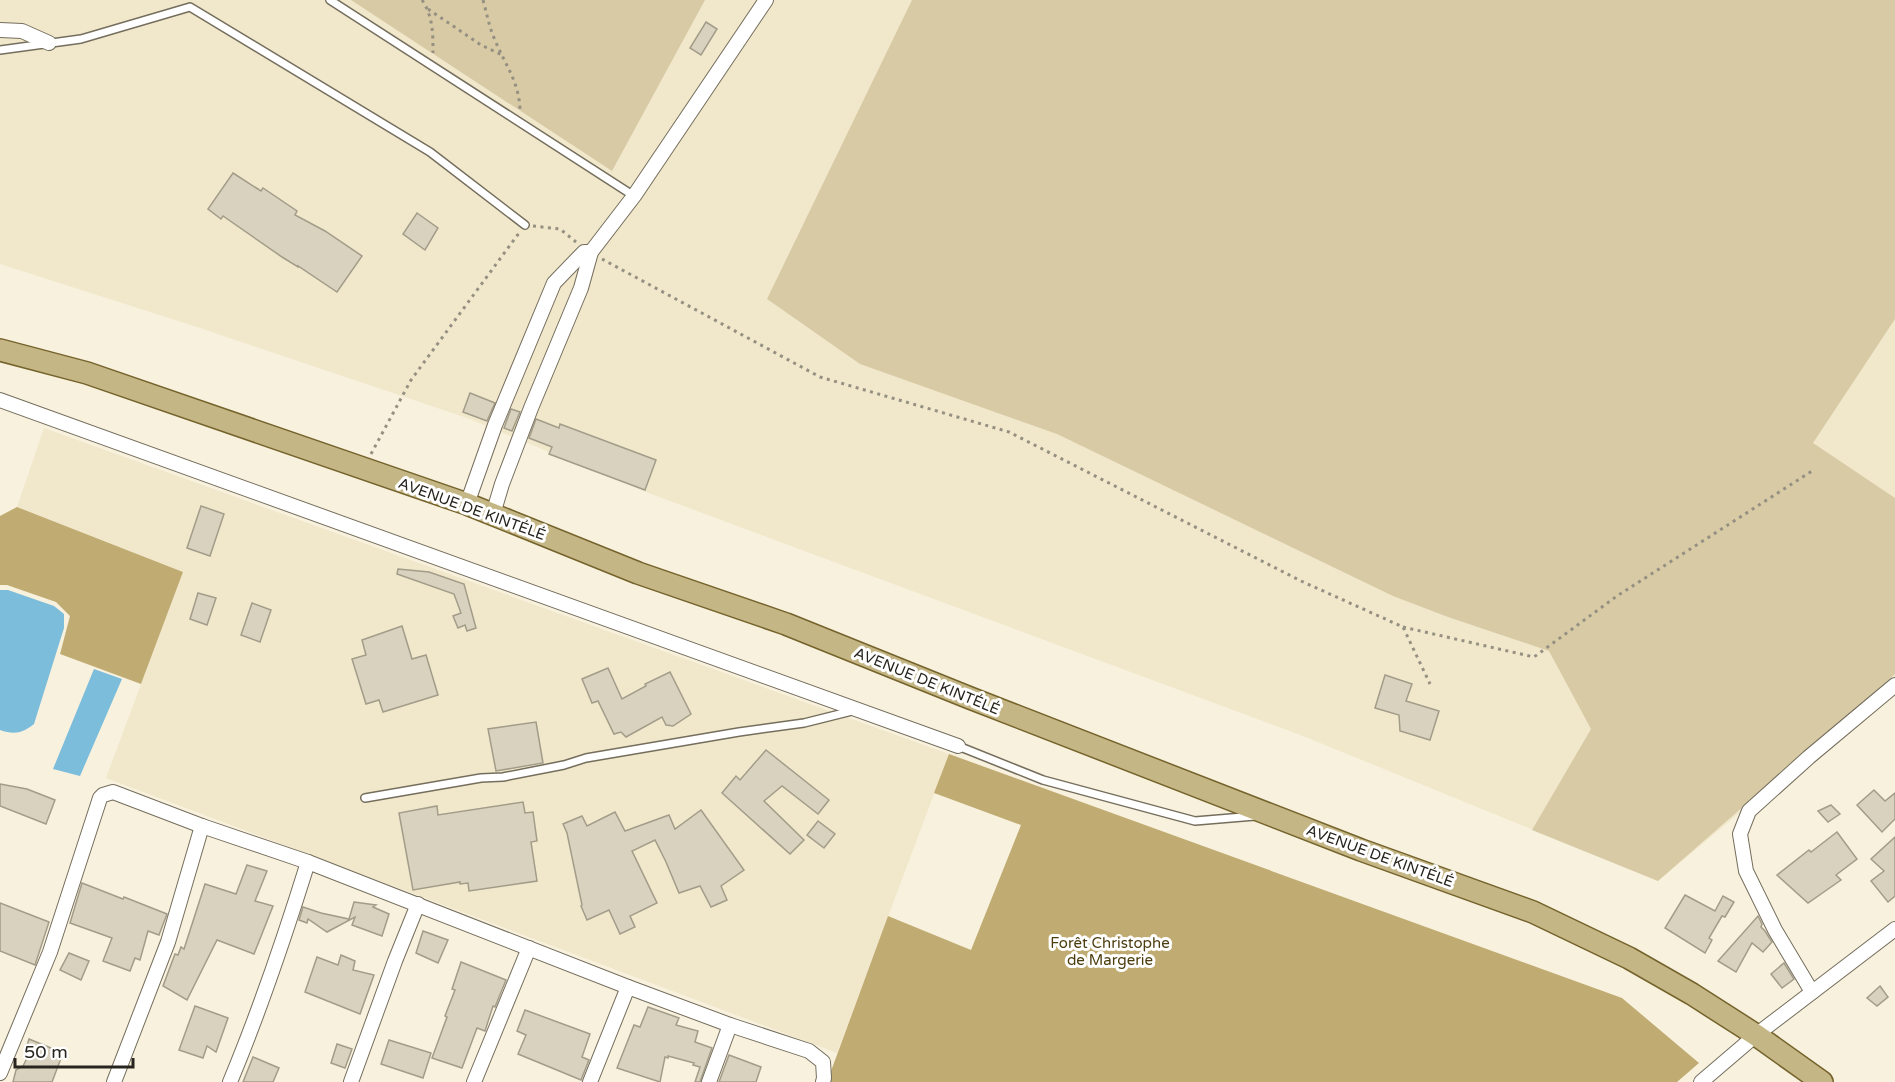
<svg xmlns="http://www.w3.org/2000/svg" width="1895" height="1082" viewBox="0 0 1895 1082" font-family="'Varela Round',sans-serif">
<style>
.built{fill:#f1e8cc}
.green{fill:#d7caa5}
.forest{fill:#c0ac72}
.water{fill:#7cbddc}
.building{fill:#d9d2be;stroke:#a29c89;stroke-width:1.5}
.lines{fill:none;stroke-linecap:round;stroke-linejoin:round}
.lane-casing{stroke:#756e5d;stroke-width:10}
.street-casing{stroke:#756e5d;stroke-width:16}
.primary-casing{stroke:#75632c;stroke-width:24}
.path{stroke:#959082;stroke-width:3;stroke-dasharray:3 4.5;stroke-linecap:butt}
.lane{stroke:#fff;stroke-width:7}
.street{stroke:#fff;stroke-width:14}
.primary{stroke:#c5b685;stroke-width:21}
.labels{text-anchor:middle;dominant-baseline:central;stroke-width:6;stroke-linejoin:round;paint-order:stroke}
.street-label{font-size:15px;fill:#28251e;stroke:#fff}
.park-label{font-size:15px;fill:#4c3d0f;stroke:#fff}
</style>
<rect width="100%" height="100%" fill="#f8f1dd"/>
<g class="built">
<polygon points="0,0 1895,0 1895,683 1658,881 1303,736 643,491 467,418 200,328 0,264"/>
<polygon points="44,428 949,754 837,1053 106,778 183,572 17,507"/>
</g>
<g class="green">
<polygon points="351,0 705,0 612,171"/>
<polygon points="912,0 1895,0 1895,319 1813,443 1895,498 1895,674 1658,881 1532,830 1591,729 1549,651 1448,617 1393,596 1057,434 860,364 767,299"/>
</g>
<g class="forest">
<polygon points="17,507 183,572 141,684 60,654 70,616 56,602 7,585 0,585 0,516"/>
<polygon points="949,754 1622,998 1699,1063 1677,1082 827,1082 888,916 971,950 1021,825 934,793"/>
</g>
<g class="water">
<path d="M0,590H8L54,606L64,614V628L34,724C23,733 14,735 0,730Z"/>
<polygon points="94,669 122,679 80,776 53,769"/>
</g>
<g class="building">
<polygon points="706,22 717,29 701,55 690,48"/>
<polygon points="233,173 261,191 263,188 297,211 295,215 325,231 362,256 337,292 298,266 298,267 282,257 223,216 221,219 208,209"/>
<polygon points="417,213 438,228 425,250 403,234"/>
<polygon points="470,393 495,403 487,421 463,412"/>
<polygon points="511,409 520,412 512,431 504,428"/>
<polygon points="536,419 559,428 560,424 656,460 645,490 549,454 552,447 529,438"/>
<polygon points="201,506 224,514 210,556 187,548"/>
<polygon points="398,569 429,572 464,584 476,628 467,631 465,625 458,628 453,616 461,613 454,594 397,574"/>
<polygon points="198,593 216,598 207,625 190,619"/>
<polygon points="252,603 271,610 260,642 241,635"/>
<polygon points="402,626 412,659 426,655 438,695 383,712 379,700 366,704 352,659 366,655 362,640"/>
<polygon points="608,668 622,699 646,686 645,684 670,672 691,714 673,726 666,725 662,717 626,737 621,732 614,734 598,701 592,703 582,679"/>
<polygon points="1385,675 1412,684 1406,701 1439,711 1430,740 1400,731 1399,715 1375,708"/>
<polygon points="536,722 543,763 496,771 488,729"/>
<polygon points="766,750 829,800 818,814 782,786 764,801 804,840 790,854 722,793 736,776 740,780"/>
<polygon points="0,784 27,789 55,800 46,824 0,806"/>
<polygon points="1874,790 1885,801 1895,793 1895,819 1882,832 1857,805"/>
<polygon points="523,802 525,813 533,812 537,841 531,842 537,881 469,891 468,883 460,884 460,882 413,890 399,813 437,806 438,815"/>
<polygon points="1831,805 1840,814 1828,822 1818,811"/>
<polygon points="701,810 744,870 721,886 727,900 711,907 700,886 679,893 666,862 655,840 632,851 657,903 630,916 635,927 620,934 609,910 587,920 581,906 582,905 567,833 563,824 582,816 587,826 615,812 625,831 669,815 675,829"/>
<polygon points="818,821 835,834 824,848 807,835"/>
<polygon points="1837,832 1857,859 1836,875 1841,880 1808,903 1777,875 1809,850 1811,852"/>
<polygon points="1895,837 1895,896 1888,902 1871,881 1884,871 1871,859"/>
<polygon points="247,865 267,871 255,901 273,906 254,954 217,940 187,1000 163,986 175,954 178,955 181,947 184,949 205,884 236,894"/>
<polygon points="82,883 123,899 124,897 167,914 159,935 148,931 140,960 135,958 130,971 103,961 112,938 70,923"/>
<polygon points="1685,895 1715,911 1723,896 1734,902 1725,917 1722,916 1709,938 1712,940 1705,953 1665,928"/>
<polygon points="354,902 376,905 373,907 389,914 382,936 352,925 355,917 327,932 308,919 307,923 299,920 303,907 321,913 349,919"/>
<polygon points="0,903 49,922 35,965 0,951"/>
<polygon points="1758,916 1762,924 1761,927 1765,931 1772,942 1763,952 1752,943 1736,972 1718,961"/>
<polygon points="423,931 448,940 438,963 416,953"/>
<polygon points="69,953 89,961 81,980 60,970"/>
<polygon points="341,955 355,961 353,970 374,975 360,1014 305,992 317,957 338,965"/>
<polygon points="461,962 506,980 495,1007 493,1006 485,1031 477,1028 462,1068 432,1058 447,1017 445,1016 455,990 452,989"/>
<polygon points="1784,963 1794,979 1782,988 1771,974"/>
<polygon points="1880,986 1888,997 1877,1006 1867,998"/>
<polygon points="195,1006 228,1018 216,1052 207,1046 203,1058 179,1050"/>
<polygon points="648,1007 679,1018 676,1025 698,1031 695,1042 712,1048 700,1082 695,1082 700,1067 693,1065 694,1063 668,1056 668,1058 665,1057 660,1082 617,1068 634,1025 640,1027"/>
<polygon points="525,1010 590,1034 582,1057 589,1060 581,1080 518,1054 526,1035 517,1031"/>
<polygon points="29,1039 63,1053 52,1082 13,1082 16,1070 23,1066 28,1056 25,1052"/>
<polygon points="389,1040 431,1053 423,1078 381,1064"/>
<polygon points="337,1044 352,1049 345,1068 331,1063"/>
<polygon points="729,1055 761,1067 756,1082 719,1082"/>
<polygon points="253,1057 279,1068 273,1082 243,1082"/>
</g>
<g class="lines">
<g class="lane-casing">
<g id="lane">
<polyline points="330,0 634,196"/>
<polyline points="0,50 81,39 190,7 430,152 525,225"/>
<polyline points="958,746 1043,780 1195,821 1255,816"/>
<polyline points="365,798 481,778 503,777 564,765 586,758 739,732 804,723 852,711"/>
</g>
</g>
<g class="street-casing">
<g id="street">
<polyline points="0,30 22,31 49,43"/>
<polyline points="0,400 958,746"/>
<polyline points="467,504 495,425 554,283 584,252 591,252"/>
<polyline points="493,514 502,484 531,408 581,288 591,252 634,196 766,0"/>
<polyline points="1812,992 1775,930 1746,871 1740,834 1749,811 1809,757 1895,685"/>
<polyline points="0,1073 50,952 100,798 103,795 113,792 202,826 308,862 628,987 730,1025 809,1051 823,1062 824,1078 823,1082"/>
<polyline points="114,1082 168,942 202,826"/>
<path d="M230,1082C260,1010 285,936 308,862"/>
<polyline points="351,1082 395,961 418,904"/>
<polyline points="474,1082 529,948"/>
<polyline points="590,1082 628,987"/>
<polyline points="709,1082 730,1025"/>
<polyline points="1701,1082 1756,1035 1895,929"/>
</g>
</g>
<g class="primary-casing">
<polyline id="primary" points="0,350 87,373 467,504 638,573 786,624 970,698 1361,850 1533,912 1629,958 1692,994 1756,1035 1822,1082"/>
</g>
<g class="path">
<path d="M422,0C433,16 433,34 433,53"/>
<path d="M483,0C487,14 489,27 495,40C505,65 519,81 520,110"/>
<polyline points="428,9 481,45 502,55"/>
<polyline points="533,226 560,229 576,242"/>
<polyline points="602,259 820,377 1009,432 1301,581 1403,627 1430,684"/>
<polyline points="371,454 411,380 519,233"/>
<polyline points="1403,627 1534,657 1617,596 1812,471"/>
</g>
<use href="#lane" class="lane"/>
<use href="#street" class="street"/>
<use href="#primary" class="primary"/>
</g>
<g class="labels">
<g class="street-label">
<text transform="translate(472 509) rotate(20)">AVENUE DE KINTÉLÉ</text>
<text transform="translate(927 681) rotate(22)">AVENUE DE KINTÉLÉ</text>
<text transform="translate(1380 856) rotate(20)">AVENUE DE KINTÉLÉ</text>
</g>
<g class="park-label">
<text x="1110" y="943">Forêt Christophe<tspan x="1110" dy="17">de Margerie</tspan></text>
</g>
</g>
<path d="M15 1058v9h118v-9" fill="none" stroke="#28251e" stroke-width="3"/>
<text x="24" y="1058" font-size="18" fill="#28251e" stroke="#ffffff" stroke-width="4.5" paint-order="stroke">50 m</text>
</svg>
